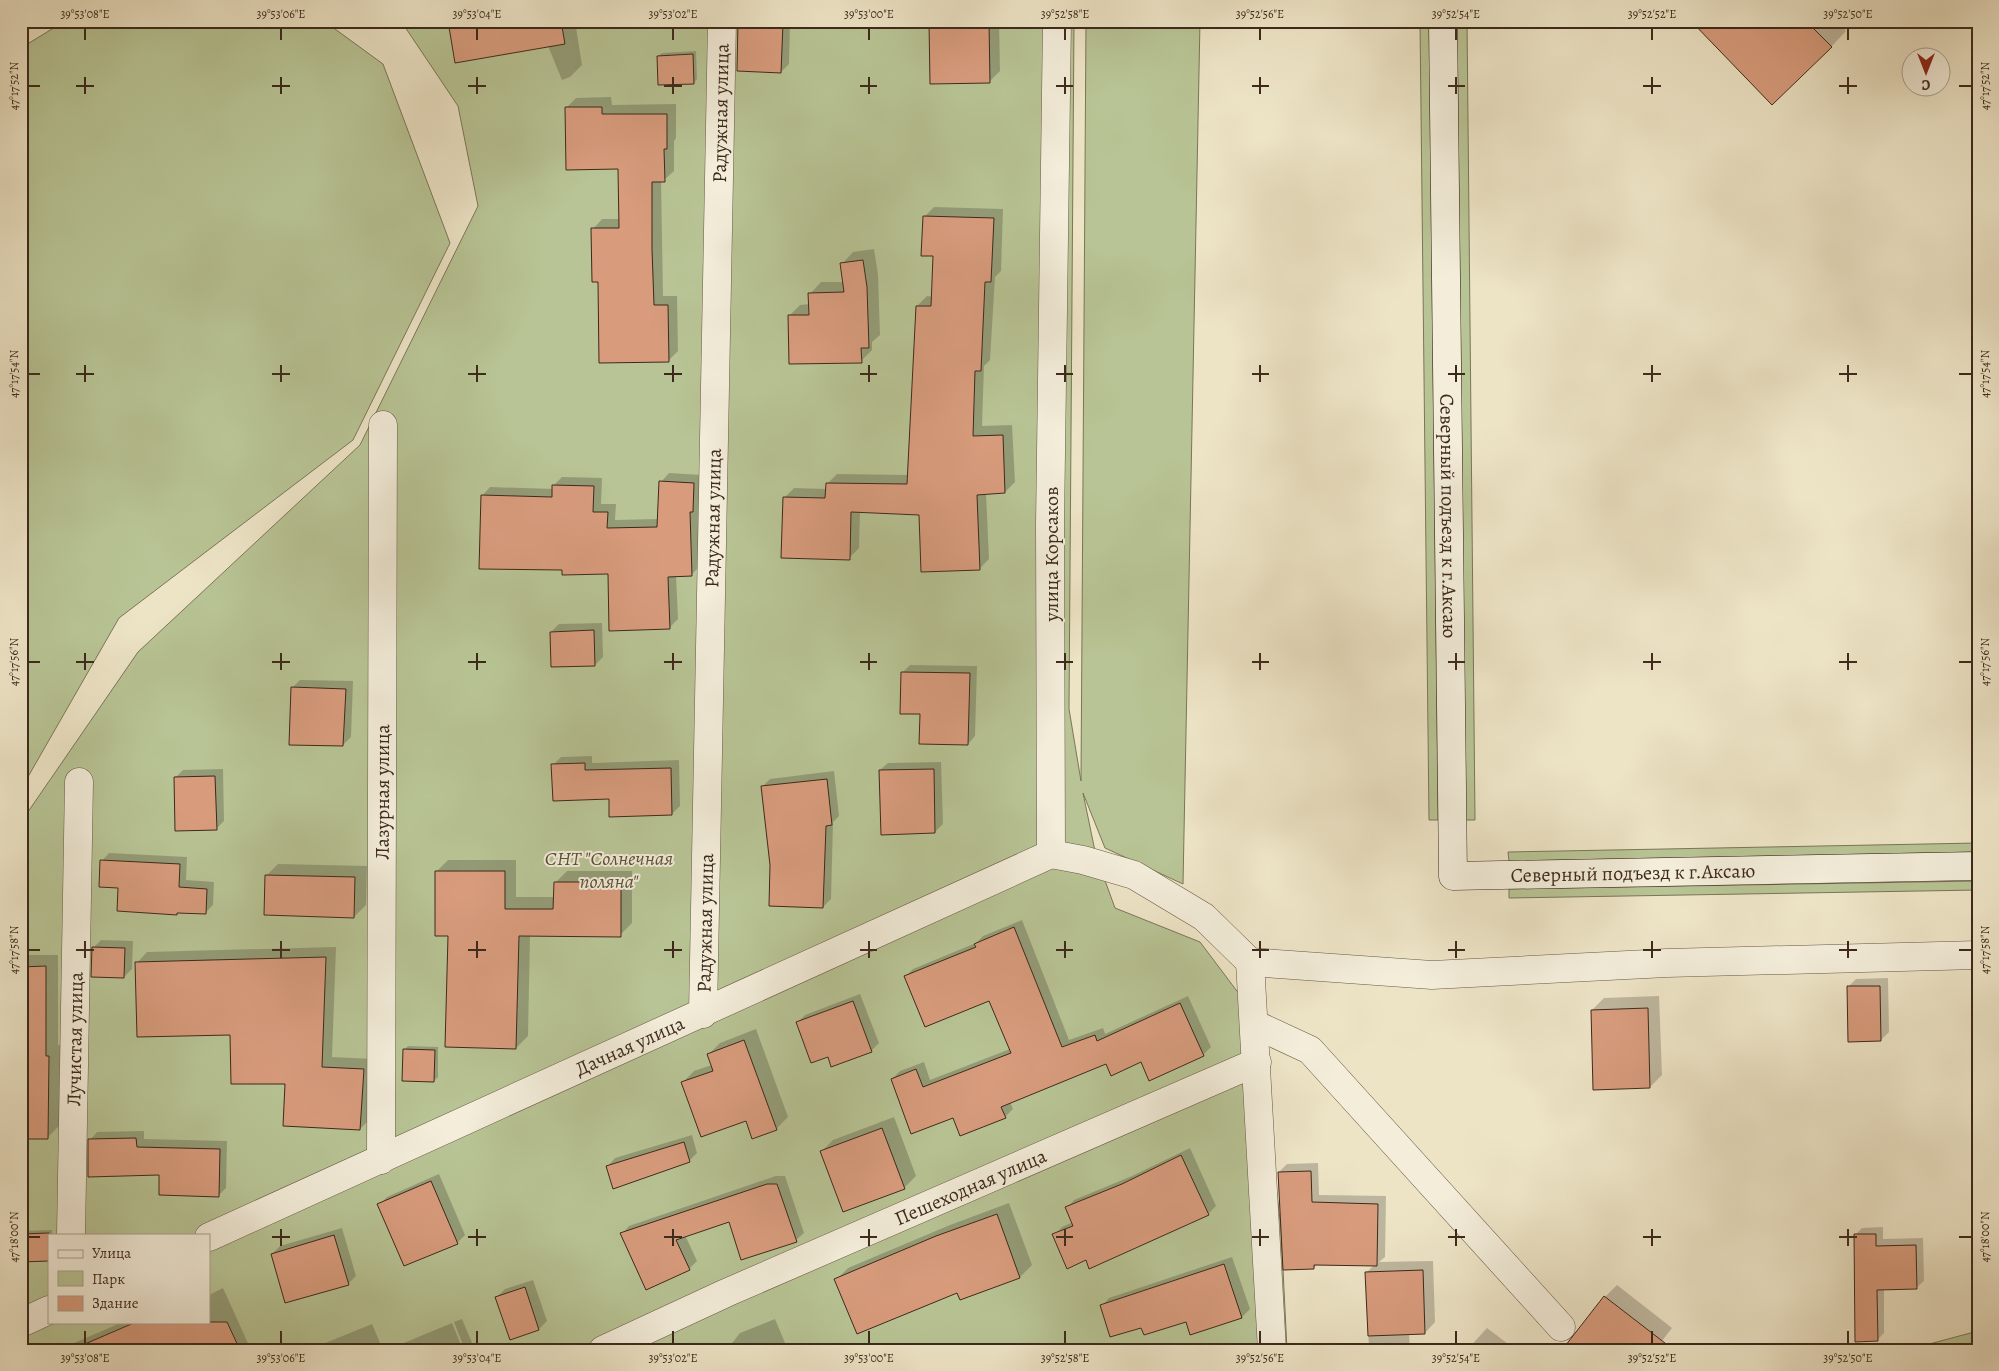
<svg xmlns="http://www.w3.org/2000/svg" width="1999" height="1371" viewBox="0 0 1999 1371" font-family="Alegreya,serif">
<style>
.green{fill:#b8c495;stroke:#7a7658;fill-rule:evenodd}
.shadow{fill:#0003}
.building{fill:#d89c7d;stroke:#3d291b}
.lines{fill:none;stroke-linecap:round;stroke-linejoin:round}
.street-casing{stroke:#695846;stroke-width:29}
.secondary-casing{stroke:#3d291b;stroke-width:29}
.street{stroke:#f3edda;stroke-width:28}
.secondary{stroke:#f3edda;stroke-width:28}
.ticks{fill:none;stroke:#3d291b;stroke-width:2}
.labels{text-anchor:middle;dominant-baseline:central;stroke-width:4;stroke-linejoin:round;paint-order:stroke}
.street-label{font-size:20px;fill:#3d291b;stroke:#f3edda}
.park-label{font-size:20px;font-style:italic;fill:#5c503a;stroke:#f3edda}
.neatline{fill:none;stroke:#3d291b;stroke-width:2}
.ticks-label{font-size:12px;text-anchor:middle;fill:#3d291b}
</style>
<rect width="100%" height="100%" fill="#ede4c6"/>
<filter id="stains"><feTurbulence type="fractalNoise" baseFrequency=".004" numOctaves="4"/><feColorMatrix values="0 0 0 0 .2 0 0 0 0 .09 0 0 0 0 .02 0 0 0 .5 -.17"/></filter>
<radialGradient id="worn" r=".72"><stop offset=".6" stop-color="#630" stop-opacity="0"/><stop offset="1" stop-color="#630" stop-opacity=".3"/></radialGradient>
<g class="green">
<polygon points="65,21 324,21 383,64 450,243 353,440 119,618 21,789 21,48"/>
<path d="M401,21H1074L1069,709L1081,781L1086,21H1200L1183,884L1105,848L1083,793L1096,856L1115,908L1200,942L1267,1031L1270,1131L1281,1229L1287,1350H21V822L138,652L360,445L478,206L458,106ZM49,1235H209V1322H49Z"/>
<polygon points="1420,21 1429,21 1438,820 1429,820"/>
<polygon points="1457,21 1467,21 1475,820 1466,820"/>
<polygon points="1978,843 1978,852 1509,861 1508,852"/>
<polygon points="1978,881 1978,890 1509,898 1509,889"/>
<polygon points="1978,1331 1978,1350 1907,1350"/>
</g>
<g class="shadow">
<polygon points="449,21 575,21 582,65 570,77 562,80 548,46"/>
<polygon points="740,21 790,21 789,64 781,72"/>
<polygon points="931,21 999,21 1000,71 990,81 932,82"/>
<polygon points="1693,21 1837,21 1846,31 1831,47"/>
<polygon points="696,51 697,79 694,83 658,56 662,53"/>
<polygon points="611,97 612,105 676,104 676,138 674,141 674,171 664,180 661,180 663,296 677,296 678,351 668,361 599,281 593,229 602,219 620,219 619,168 566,108 576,98"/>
<polygon points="934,207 1003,209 1001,271 995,277 990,360 984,366 982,426 1012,425 1015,482 1005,492 986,493 989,559 979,569 920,514 860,511 859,548 849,558 784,498 794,488 827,489 827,484 837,474 908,475 917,306 927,296 933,297 934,255 924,217"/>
<polygon points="874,249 878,275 880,335 872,342 872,350 861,361 789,316 800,305 810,304 810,294 821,282 844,282 842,264 853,252"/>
<polygon points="669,473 702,475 701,502 698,505 700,566 691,575 676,575 678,619 669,628 609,573 563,569 482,496 490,487 554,489 554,485 562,477 602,478 601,504 616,504 615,520 659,519 661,482"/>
<polygon points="602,623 603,657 595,665 551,632 559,624"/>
<polygon points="910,665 977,666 975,736 968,744 921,713 902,673"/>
<polygon points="300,680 353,681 351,737 343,745 292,688"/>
<polygon points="592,756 592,763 679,760 680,806 672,814 610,798 553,765 561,757"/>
<polygon points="941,762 943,824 935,832 880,770 888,763"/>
<polygon points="223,769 224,821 216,829 175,778 183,770"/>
<polygon points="834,771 839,816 833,822 831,899 823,907 772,865 763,786 770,779"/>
<polygon points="109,853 187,857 186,880 214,882 213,905 206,912 179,911 177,913 102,861"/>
<polygon points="448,860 516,860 516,897 555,897 555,883 567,871 632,871 632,923 620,935 530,935 528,1036 516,1048 450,935 436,872"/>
<polygon points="278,864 367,866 366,905 354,917 266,876"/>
<polygon points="1022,920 1069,1040 1103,1028 1105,1034 1188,996 1211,1047 1203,1055 1107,1063 1010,1102 1013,1109 1005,1117 954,1117 892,1079 900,1071 924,1062 930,1080 1010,1049 990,999 905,977 913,969 976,943 983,936"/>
<polygon points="101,940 133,941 132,969 124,977 93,948"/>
<polygon points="336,947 332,1057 374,1059 371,1118 360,1129 286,1082 231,1034 137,963 147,952"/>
<polygon points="21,955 58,955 58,1045 60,1045 59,1126 47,1138 26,1127 21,1127"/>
<polygon points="1888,978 1889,1032 1881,1040 1848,987 1856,979"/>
<polygon points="860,994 879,1043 871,1051 828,1055 797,1023 805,1015"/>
<polygon points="1659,996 1662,1075 1650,1087 1592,1010 1604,998"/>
<polygon points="756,1029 788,1117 776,1129 746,1119 682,1083 694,1071 712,1065 708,1055 720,1043"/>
<polygon points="408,1046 438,1047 438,1077 434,1081 404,1050"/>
<polygon points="894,1117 916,1176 904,1188 821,1152 833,1140"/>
<polygon points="144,1131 144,1139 227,1141 226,1188 218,1196 160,1174 90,1140 97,1132"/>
<polygon points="692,1135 697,1153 690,1160 608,1166 615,1158"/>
<polygon points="1190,1148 1216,1206 1208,1214 1087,1259 1054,1235 1062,1227 1073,1222 1067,1208 1074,1200 1132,1176"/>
<polygon points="1318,1163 1319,1195 1386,1196 1385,1257 1379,1262 1433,1261 1435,1322 1425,1333 1409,1333 1410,1350 1369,1350 1366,1273 1374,1265 1317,1264 1314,1268 1279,1172 1287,1164"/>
<polygon points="439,1174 465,1235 457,1243 379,1205 387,1197"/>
<polygon points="776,1176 785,1176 804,1233 796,1240 730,1220 685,1235 697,1261 689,1269 622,1234 629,1226"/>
<polygon points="1009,1203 1032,1265 1020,1277 960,1298 958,1291 836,1280 848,1268 950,1225"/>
<polygon points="1883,1227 1883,1239 1923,1238 1924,1281 1916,1288 1884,1289 1884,1333 1877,1340 1855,1235 1862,1228"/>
<polygon points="342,1228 356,1276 348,1284 272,1254 280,1246"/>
<polygon points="52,1230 52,1235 49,1235 21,1261 21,1231"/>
<polygon points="1232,1257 1250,1309 1242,1317 1191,1333 1187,1321 1142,1326 1102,1306 1109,1298"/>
<polygon points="533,1280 547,1321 539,1329 511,1338 497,1297 505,1289"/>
<polygon points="1617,1285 1672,1328 1655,1350 1605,1297"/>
<polygon points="223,1288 251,1350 186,1350 209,1322 209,1295"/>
<polygon points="462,1319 475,1350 465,1350 454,1322"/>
<polygon points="775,1319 788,1350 720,1350 733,1342 740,1333"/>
<polygon points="123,1322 138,1322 149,1350 63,1350 67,1346"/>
<polygon points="452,1323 463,1350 387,1350"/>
<polygon points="372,1324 383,1350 314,1350 318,1346"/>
<polygon points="1487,1328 1516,1350 1467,1350"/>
<polygon points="952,1347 954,1350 946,1350"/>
</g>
<g class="building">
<polygon points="448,21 561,21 565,44 455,63"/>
<polygon points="989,21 990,83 930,84 929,22"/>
<polygon points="1691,21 1806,21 1832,47 1772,105"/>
<polygon points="738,22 783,23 781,73 737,71"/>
<polygon points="693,54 694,84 658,85 657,56"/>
<polygon points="565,107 602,107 602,114 667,114 667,149 664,149 665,182 652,182 652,249 654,305 668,305 669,362 599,363 598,282 592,282 591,228 619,228 618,169 566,170"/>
<polygon points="923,216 994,218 991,282 985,282 981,371 975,371 973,436 1003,435 1005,493 977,495 980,570 921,572 919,515 851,512 850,560 781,558 783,497 825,498 826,483 907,484 916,306 931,306 933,256 921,256"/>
<polygon points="863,260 867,287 869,348 861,348 862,363 789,364 788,315 809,315 808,293 844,292 840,263"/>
<polygon points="659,481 694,483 693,512 690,512 692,576 668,577 670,629 609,631 608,574 562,575 562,570 479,569 481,495 552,497 552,485 594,486 593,512 608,512 607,528 657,527"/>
<polygon points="594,630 595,666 551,667 550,632"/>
<polygon points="901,672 970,673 968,745 919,744 920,714 900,714"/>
<polygon points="291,687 346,689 343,746 289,745"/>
<polygon points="585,763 585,770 671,768 672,815 609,817 609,799 553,801 551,764"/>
<polygon points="934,769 935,833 881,835 879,770"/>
<polygon points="215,776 217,830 175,831 174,777"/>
<polygon points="827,779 832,825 826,826 823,908 769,906 770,865 761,786"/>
<polygon points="100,860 180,864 179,887 207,889 206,914 177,913 177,915 117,911 118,888 99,887"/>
<polygon points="435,871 505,871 505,909 553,909 554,882 621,882 621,937 519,936 516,1049 445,1047 448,936 435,936"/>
<polygon points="265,875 355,877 354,918 264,915"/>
<polygon points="1014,927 1062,1047 1095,1035 1097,1041 1180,1003 1204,1056 1149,1081 1141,1062 1111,1076 1106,1064 1001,1107 1006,1118 960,1136 953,1118 911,1134 891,1079 916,1069 923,1087 1011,1053 989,1001 925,1027 904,976 976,947 974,944"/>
<polygon points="92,947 125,948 124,978 91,977"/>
<polygon points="326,957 322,1067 364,1069 360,1130 283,1126 285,1084 231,1084 230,1035 137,1037 135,962"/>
<polygon points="46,966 46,1056 49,1056 48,1139 24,1139 24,1129 21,1129 21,967"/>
<polygon points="1847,986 1880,986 1881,1041 1848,1042"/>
<polygon points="853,1001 872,1052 831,1067 828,1057 811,1063 796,1022"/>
<polygon points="1648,1008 1650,1088 1593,1090 1591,1010"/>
<polygon points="744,1040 777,1130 752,1139 746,1121 701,1137 681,1082 713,1071 707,1054"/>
<polygon points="403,1049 435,1050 434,1082 402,1081"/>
<polygon points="882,1128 905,1189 843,1212 820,1151"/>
<polygon points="136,1138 137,1147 220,1149 219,1197 159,1195 159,1175 88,1177 88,1139"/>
<polygon points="684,1142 690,1162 613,1189 606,1166"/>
<polygon points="1181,1155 1209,1215 1089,1269 1086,1260 1067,1269 1052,1234 1073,1226 1065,1207 1122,1184"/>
<polygon points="1311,1171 1312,1202 1378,1204 1377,1266 1314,1265 1314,1269 1283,1270 1278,1172"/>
<polygon points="431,1181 458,1244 404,1266 377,1204"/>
<polygon points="767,1184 777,1184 797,1242 741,1260 729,1222 676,1240 690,1270 646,1290 620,1233"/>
<polygon points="997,1214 1020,1278 960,1300 957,1293 857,1334 834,1279 936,1236"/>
<polygon points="49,1233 49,1261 21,1262 21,1234"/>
<polygon points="1854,1234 1876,1234 1876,1246 1916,1245 1917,1289 1877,1290 1878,1341 1855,1342"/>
<polygon points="334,1235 349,1285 285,1303 271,1254"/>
<polygon points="1224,1264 1242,1318 1190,1335 1186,1322 1144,1335 1141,1328 1110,1337 1100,1305"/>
<polygon points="1423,1270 1425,1334 1368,1336 1365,1272"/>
<polygon points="525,1287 539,1330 510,1340 495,1297"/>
<polygon points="1604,1296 1674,1350 1562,1350"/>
<polygon points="136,1322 227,1322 240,1350 71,1350"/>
</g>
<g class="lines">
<g class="street-casing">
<g id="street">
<polyline points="1057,21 1050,524 1051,854 1083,860 1134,875 1204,917 1250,962"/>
<polyline points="1250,962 1432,975 1667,963 1978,955"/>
<polyline points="1250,962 1272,1350"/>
<path id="s1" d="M703,1014L722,21"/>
<polyline points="1254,1024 1310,1050 1561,1327"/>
<path id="s2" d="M381,1160L383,425"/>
<path id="s3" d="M71,1235L79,782"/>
<path id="s4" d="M209,1237L1051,854"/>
<polyline points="21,1323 49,1310"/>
<path id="s5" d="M603,1350L726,1293L1257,1062"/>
</g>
</g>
<g class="secondary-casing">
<g id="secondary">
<path id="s6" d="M1443,21L1453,876L1978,866"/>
</g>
</g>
<use href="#street" class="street"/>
<use href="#secondary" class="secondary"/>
</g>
<path class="ticks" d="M85,28V40M281,28V40M477,28V40M673,28V40M869,28V40M1065,28V40M1260,28V40M1456,28V40M1652,28V40M1848,28V40M85,77V94M281,77V94M477,77V94M673,77V94M869,77V94M1065,77V94M1260,77V94M1456,77V94M1652,77V94M1848,77V94M28,86H40M76,86H94M272,86H290M468,86H486M664,86H682M860,86H877M1056,86H1073M1252,86H1269M1448,86H1465M1643,86H1661M1839,86H1857M1959,86H1972M85,365V382M281,365V382M477,365V382M673,365V382M869,365V382M1065,365V382M1260,365V382M1456,365V382M1652,365V382M1848,365V382M28,374H40M76,374H94M272,374H290M468,374H486M664,374H682M860,374H877M1056,374H1073M1252,374H1269M1448,374H1465M1643,374H1661M1839,374H1857M1959,374H1972M85,653V670M281,653V670M477,653V670M673,653V670M869,653V670M1065,653V670M1260,653V670M1456,653V670M1652,653V670M1848,653V670M28,662H40M76,662H94M272,662H290M468,662H486M664,662H682M860,662H877M1056,662H1073M1252,662H1269M1448,662H1465M1643,662H1661M1839,662H1857M1959,662H1972M85,941V958M281,941V958M477,941V958M673,941V958M869,941V958M1065,941V958M1260,941V958M1456,941V958M1652,941V958M1848,941V958M28,950H40M76,950H94M272,950H290M468,950H486M664,950H682M860,950H877M1056,950H1073M1252,950H1269M1448,950H1465M1643,950H1661M1839,950H1857M1959,950H1972M281,1229V1246M477,1229V1246M673,1229V1246M869,1229V1246M1065,1229V1246M1260,1229V1246M1456,1229V1246M1652,1229V1246M1848,1229V1246M28,1237H40M272,1237H290M468,1237H486M664,1237H682M860,1237H877M1056,1237H1073M1252,1237H1269M1448,1237H1465M1643,1237H1661M1839,1237H1857M1959,1237H1972M85,1331V1344M281,1331V1344M477,1331V1344M673,1331V1344M869,1331V1344M1065,1331V1344M1260,1331V1344M1456,1331V1344M1652,1331V1344M1848,1331V1344"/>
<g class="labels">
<g class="street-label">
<text stroke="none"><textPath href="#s1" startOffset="901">Радужная улица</textPath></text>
<text stroke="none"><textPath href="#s6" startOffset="495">Северный подъезд к г.Аксаю</textPath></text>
<text stroke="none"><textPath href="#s1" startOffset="496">Радужная улица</textPath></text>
<text transform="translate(1051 554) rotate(-90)">улица Корсаков</text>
<text stroke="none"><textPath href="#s2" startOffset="368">Лазурная улица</textPath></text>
<text stroke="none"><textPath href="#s6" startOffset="1035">Северный подъезд к г.Аксаю</textPath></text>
<text stroke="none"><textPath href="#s1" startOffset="91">Радужная улица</textPath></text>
<text stroke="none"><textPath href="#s3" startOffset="196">Лучистая улица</textPath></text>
<text stroke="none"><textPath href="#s4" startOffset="462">Дачная улица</textPath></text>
<text stroke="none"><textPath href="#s5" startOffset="402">Пешеходная улица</textPath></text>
</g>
<g class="park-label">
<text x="609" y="858">СНТ "Солнечная<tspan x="609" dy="23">поляна"</tspan></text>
</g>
</g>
<rect width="1999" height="1371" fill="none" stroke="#ede4c6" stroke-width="55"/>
<rect x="48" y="1234" width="162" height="90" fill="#f3edda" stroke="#aa9f8e"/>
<rect x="58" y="1250" width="25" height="8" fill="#f3edda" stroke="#aa9f8e"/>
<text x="92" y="1258" font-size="15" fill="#3d291b">Улица</text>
<rect x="58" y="1271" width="25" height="15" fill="#b8c495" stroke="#aa9f8e"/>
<text x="92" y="1284" font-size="15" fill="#3d291b">Парк</text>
<rect x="58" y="1296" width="25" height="15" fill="#d89c7d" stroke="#aa9f8e"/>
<text x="92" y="1308" font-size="15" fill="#3d291b">Здание</text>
<g transform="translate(1926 72) rotate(180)"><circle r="24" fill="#f3edda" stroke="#aa9f8e"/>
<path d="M0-4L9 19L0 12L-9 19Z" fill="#8f2418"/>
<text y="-8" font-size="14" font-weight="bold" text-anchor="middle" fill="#3d291b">С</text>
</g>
<rect x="28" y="28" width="1944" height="1316" class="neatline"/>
<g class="ticks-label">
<text x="85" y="18">39°53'08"E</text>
<text x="281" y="18">39°53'06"E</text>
<text x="477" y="18">39°53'04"E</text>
<text x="673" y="18">39°53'02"E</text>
<text x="869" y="18">39°53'00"E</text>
<text x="1065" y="18">39°52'58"E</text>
<text x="1260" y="18">39°52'56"E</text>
<text x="1456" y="18">39°52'54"E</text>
<text x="1652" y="18">39°52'52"E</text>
<text x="1848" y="18">39°52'50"E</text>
<text transform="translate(1985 86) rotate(-90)" y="4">47°17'52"N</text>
<text transform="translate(14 86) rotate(-90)" y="4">47°17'52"N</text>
<text transform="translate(1985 374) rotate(-90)" y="4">47°17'54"N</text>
<text transform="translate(14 374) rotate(-90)" y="4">47°17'54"N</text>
<text transform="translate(1985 662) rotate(-90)" y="4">47°17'56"N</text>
<text transform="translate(14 662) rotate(-90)" y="4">47°17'56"N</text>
<text transform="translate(1985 950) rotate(-90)" y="4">47°17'58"N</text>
<text transform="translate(14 950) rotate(-90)" y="4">47°17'58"N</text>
<text transform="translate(1985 1237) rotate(-90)" y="4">47°18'00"N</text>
<text transform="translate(14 1237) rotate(-90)" y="4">47°18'00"N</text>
<text x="85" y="1362">39°53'08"E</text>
<text x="281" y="1362">39°53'06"E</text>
<text x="477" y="1362">39°53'04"E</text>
<text x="673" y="1362">39°53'02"E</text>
<text x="869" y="1362">39°53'00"E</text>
<text x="1065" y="1362">39°52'58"E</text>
<text x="1260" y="1362">39°52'56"E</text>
<text x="1456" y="1362">39°52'54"E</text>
<text x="1652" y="1362">39°52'52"E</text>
<text x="1848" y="1362">39°52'50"E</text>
</g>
<rect width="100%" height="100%" filter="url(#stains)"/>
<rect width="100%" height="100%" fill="url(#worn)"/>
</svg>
